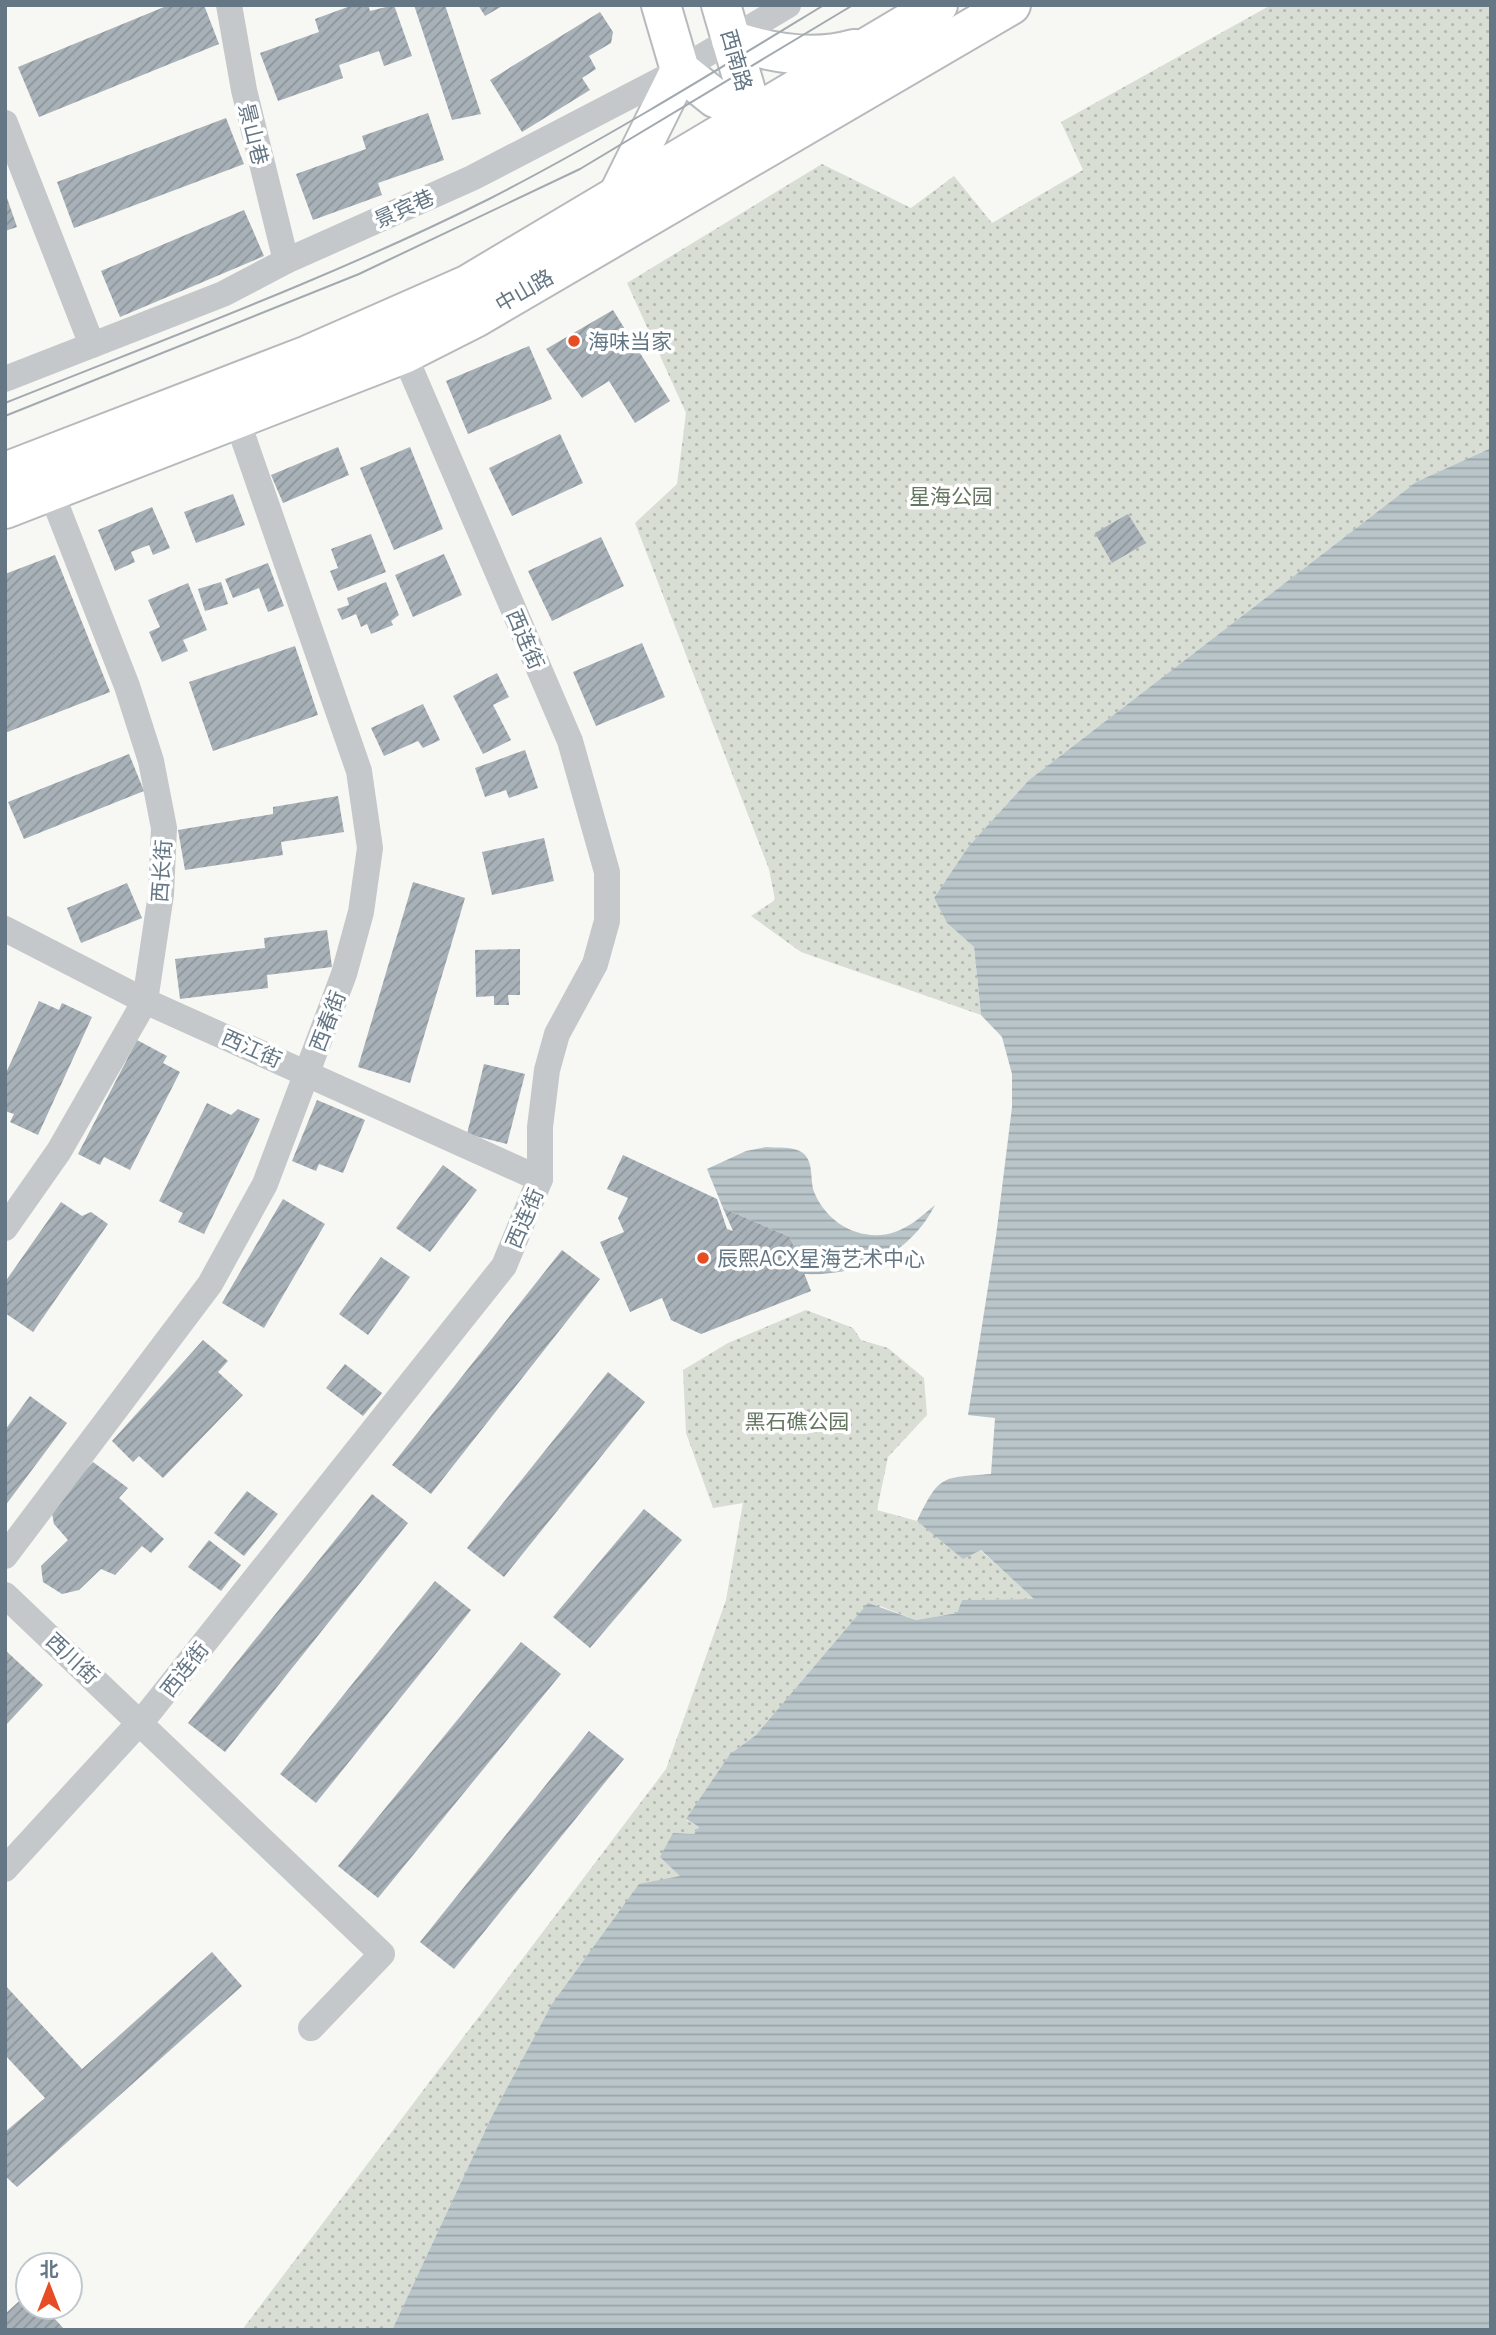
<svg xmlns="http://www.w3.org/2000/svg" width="1496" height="2335" viewBox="0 0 1496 2335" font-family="Manrope,'Noto Sans SC',sans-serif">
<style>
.park{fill:url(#park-dots)}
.water{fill:url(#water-rules)}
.building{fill:url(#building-hatch)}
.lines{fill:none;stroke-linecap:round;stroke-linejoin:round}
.primary-casing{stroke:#b7bbbf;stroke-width:42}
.highway-casing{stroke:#b7babd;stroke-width:42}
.street{stroke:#c4c8cb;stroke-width:26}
.primary{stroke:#fff;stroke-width:38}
.highway{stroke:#fff;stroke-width:38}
.tram{stroke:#a2a9af;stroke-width:2}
.poi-dot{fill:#e64d24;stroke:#fff;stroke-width:2.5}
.labels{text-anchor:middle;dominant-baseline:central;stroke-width:7;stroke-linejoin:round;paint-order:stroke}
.street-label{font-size:21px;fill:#657785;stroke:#fff}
.poi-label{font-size:21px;fill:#657785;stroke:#fff;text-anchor:start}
.park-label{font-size:21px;fill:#657760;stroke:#fff}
</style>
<defs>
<pattern id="park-dots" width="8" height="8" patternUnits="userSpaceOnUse" patternTransform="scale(1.75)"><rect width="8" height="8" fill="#d8ded4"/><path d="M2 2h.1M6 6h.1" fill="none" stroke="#b3b9b2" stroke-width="1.8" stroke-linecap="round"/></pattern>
<pattern id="water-rules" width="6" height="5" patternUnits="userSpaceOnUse" patternTransform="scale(1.75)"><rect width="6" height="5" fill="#b9c5c9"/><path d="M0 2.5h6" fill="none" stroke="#9aa5a9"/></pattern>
<pattern id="building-hatch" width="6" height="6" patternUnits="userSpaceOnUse" patternTransform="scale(1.75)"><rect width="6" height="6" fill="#a8b1b7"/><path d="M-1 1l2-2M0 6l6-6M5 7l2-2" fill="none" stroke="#8c959a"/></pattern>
</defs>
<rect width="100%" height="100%" fill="#f7f7f3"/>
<g class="park">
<polygon points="1271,5 1488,5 1491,10 1491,448 1416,482 1029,780 968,847 934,898 947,923 974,947 981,1015 801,952 751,916 775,900 769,869 635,523 677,484 686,413 627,283 822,164 911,208 954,176 992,223 1083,170 1061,122"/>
<polygon points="806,1310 853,1328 861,1340 888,1348 924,1378 927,1415 888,1457 877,1510 917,1521 937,1536 980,1550 1035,1599 962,1600 957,1613 916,1620 880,1606 756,1735 730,1754 686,1820 699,1827 694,1834 673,1833 681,1876 553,2004 491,2118 392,2330 242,2330 666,1769 726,1600 743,1503 713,1508 686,1433 683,1370 728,1343"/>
</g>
<g class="water">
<path d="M1491,448V2330H392L491,2118L552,2004L639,1884L680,1876L660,1857L673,1833L694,1834L699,1827L686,1819L730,1754L756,1735L868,1603L916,1620L957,1613L962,1600L1034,1599L981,1550L963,1559L917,1521C940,1474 941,1478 991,1474L995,1418L968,1415L996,1236L1012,1107V1074L1002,1037L981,1015L974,947L947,923L934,898L968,847L1029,780L1416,482Z"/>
<path d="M766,1147C776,1148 794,1146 803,1153C815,1163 809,1182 815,1194C828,1224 862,1243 895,1232C910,1227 923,1215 935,1205C909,1256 859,1276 804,1274L790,1237L723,1208L707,1169L746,1151Z"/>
</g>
<g class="building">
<polygon points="169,5 204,5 219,44 39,117 18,67"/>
<polygon points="353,5 368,5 370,11 394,5 412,56 384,66 379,51 339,65 343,78 278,101 260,53 319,32 315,19"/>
<polygon points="414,5 445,5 481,114 452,120"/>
<polygon points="478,5 504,5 485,16"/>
<polygon points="600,12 613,32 611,43 589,56 596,69 582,78 590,90 522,132 490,80"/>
<polygon points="428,113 444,160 378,183 382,195 313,220 296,174 366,149 362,136"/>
<polygon points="226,118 244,164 74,228 57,182"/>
<polygon points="5,192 17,227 5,231"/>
<polygon points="244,210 264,256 120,317 101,271"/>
<polygon points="613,310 670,401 635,423 609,381 582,398 546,349"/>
<polygon points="529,346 552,399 468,434 446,381"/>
<polygon points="560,434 583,483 512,516 489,468"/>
<polygon points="338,447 349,475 283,503 271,475"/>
<polygon points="410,447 443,529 394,550 360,468"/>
<polygon points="233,494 245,525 196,543 184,512"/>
<polygon points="152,507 170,548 153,555 149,545 131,552 135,562 115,571 98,530"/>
<polygon points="1128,514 1146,543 1112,563 1095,533"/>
<polygon points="371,534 386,572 338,591 330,571 338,568 331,549"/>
<polygon points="601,537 624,586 552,621 528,571"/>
<polygon points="444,554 462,595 413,617 395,575"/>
<polygon points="55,555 110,692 5,733 5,574"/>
<polygon points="268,563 284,606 268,612 259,588 233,598 225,579"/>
<polygon points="221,582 228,604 205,611 198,589"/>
<polygon points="386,582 399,615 391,621 393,625 371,634 367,624 361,627 356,614 342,620 337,609 349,605 347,598"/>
<polygon points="188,583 207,630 183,640 188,651 162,662 149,632 160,627 148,600"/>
<polygon points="642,643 665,697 596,726 573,672"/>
<polygon points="295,646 318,715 213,751 189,682"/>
<polygon points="497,673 509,697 493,705 511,740 483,754 453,696"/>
<polygon points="423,704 440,740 423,748 418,741 384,756 371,728"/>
<polygon points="525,750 538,788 509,798 506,790 485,797 475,768"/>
<polygon points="129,754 144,791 24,839 8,802"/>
<polygon points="338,796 344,832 281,842 283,855 185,870 178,830 273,814 273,807"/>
<polygon points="544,838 554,881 492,895 482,852"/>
<polygon points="413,882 465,898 410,1083 358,1067"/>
<polygon points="127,883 142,918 81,943 67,908"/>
<polygon points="327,930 332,967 267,975 268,988 180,999 175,959 265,948 264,938"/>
<polygon points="520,949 520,995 508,995 509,1005 494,1005 494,996 476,997 475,950"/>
<polygon points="39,1001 59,1010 62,1003 92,1017 38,1135 10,1122 14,1114 5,1111 5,1075"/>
<polygon points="137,1040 167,1056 163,1063 180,1072 130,1170 104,1157 100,1165 78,1154"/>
<polygon points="484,1064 525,1074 507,1144 467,1134"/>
<polygon points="317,1100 365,1120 343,1173 319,1164 316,1171 292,1161"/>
<polygon points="207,1103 231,1115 238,1109 260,1119 204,1234 178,1222 183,1213 159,1201"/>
<polygon points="623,1155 717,1199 727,1229 733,1231 723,1208 790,1237 811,1291 701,1334 671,1320 662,1298 630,1312 600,1242 624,1232 618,1218 628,1198 607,1189"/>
<polygon points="443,1165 477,1190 430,1252 396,1228"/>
<polygon points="283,1199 325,1224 264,1328 222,1303"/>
<polygon points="61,1202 82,1216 91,1212 108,1224 33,1332 5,1313 5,1282"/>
<polygon points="562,1250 600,1279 431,1494 392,1465"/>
<polygon points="381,1257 410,1277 368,1335 339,1314"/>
<polygon points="203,1340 228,1361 218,1372 243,1395 163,1478 139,1456 133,1462 112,1441"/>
<polygon points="345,1364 382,1393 363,1416 326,1388"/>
<polygon points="608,1372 645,1402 504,1577 467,1548"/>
<polygon points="30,1396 67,1423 5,1506 5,1430"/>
<polygon points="93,1462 128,1488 119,1498 164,1539 151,1553 142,1546 115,1575 101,1569 79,1590 62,1594 43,1582 41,1566 68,1540 54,1524 51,1508"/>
<polygon points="247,1491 278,1514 244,1556 214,1533"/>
<polygon points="372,1494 408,1523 225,1752 188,1723"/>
<polygon points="644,1509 682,1540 590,1648 553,1617"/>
<polygon points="209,1540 241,1565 221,1591 188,1567"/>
<polygon points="435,1581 471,1610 316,1803 280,1774"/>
<polygon points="521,1642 561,1674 378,1898 338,1866"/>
<polygon points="5,1650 43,1685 5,1726"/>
<polygon points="589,1731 624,1759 454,1969 420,1942"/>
<polygon points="212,1952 242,1986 17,2187 5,2176 5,2132 45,2098 5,2055 5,1985 82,2069"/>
<polygon points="28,2293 28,2307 44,2307 65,2330 5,2330 5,2314"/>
</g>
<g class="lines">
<g class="primary-casing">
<g id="primary">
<polyline points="661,5 680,70 715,98 779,124"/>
<polyline points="721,5 753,115 753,132"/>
</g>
</g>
<g class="highway-casing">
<g id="highway">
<path d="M731,40C770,53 813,61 854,49"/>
<polyline points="618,195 680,70"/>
<polyline points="5,472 308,355 467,285 938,5"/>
<polyline points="5,509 404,354 475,318 1011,5"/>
</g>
</g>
<g class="street">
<polyline points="229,5 244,90 286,261"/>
<polyline points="5,123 92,345"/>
<polyline points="5,379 223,294 286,261 472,178 680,70 788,5"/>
<polyline points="5,929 145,1001 540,1179"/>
<polyline points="5,1228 59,1151 145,1001 161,894 164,828 151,761 127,686 51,492"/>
<polyline points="5,1556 210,1284 265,1184 344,974 361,912 370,848 359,771 237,420"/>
<polyline points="5,1595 382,1954 311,2028"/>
<polyline points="5,1869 150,1711 504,1266 540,1179 540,1127 547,1070 557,1034 595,964 607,921 607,872 570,741 404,354"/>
</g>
<use href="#primary" class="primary"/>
<use href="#highway" class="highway"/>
<g class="tram">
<path d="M5,403C167,338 333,277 489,199C604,140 714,72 824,5"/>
<polyline points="5,416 359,274 580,169 853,5"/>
</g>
</g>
<g class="poi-dot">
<circle cx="574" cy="341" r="7"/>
<circle cx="703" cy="1258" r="7"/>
</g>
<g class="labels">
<g class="street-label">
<text transform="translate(737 60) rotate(74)">西南路</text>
<text transform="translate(254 134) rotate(76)">景山巷</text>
<text transform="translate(404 208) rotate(-24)">景宾巷</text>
<text transform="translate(524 290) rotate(-30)">中山路</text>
<text transform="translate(526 639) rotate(67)">西连街</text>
<text transform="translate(161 871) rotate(-86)">西长街</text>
<text transform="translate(327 1021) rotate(-69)">西春街</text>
<text transform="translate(252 1048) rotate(24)">西江街</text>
<text transform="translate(524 1218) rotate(-67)">西连街</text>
<text transform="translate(73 1658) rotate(43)">西川街</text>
<text transform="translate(184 1669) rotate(-52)">西连街</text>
</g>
<g class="poi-label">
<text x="588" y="341">海味当家</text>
<text x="717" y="1258">辰熙ACX星海艺术中心</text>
</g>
<g class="park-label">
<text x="951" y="496">星海公园</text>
<text x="797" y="1421">黑石礁公园</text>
</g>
</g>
<rect width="1496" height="2335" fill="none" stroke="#657785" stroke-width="14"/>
<g transform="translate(49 2286)"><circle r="33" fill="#ffffff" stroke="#c1c9ce" stroke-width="2"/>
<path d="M0-5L12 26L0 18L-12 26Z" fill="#e64d24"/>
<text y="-10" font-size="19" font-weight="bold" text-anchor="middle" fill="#657785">北</text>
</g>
</svg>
